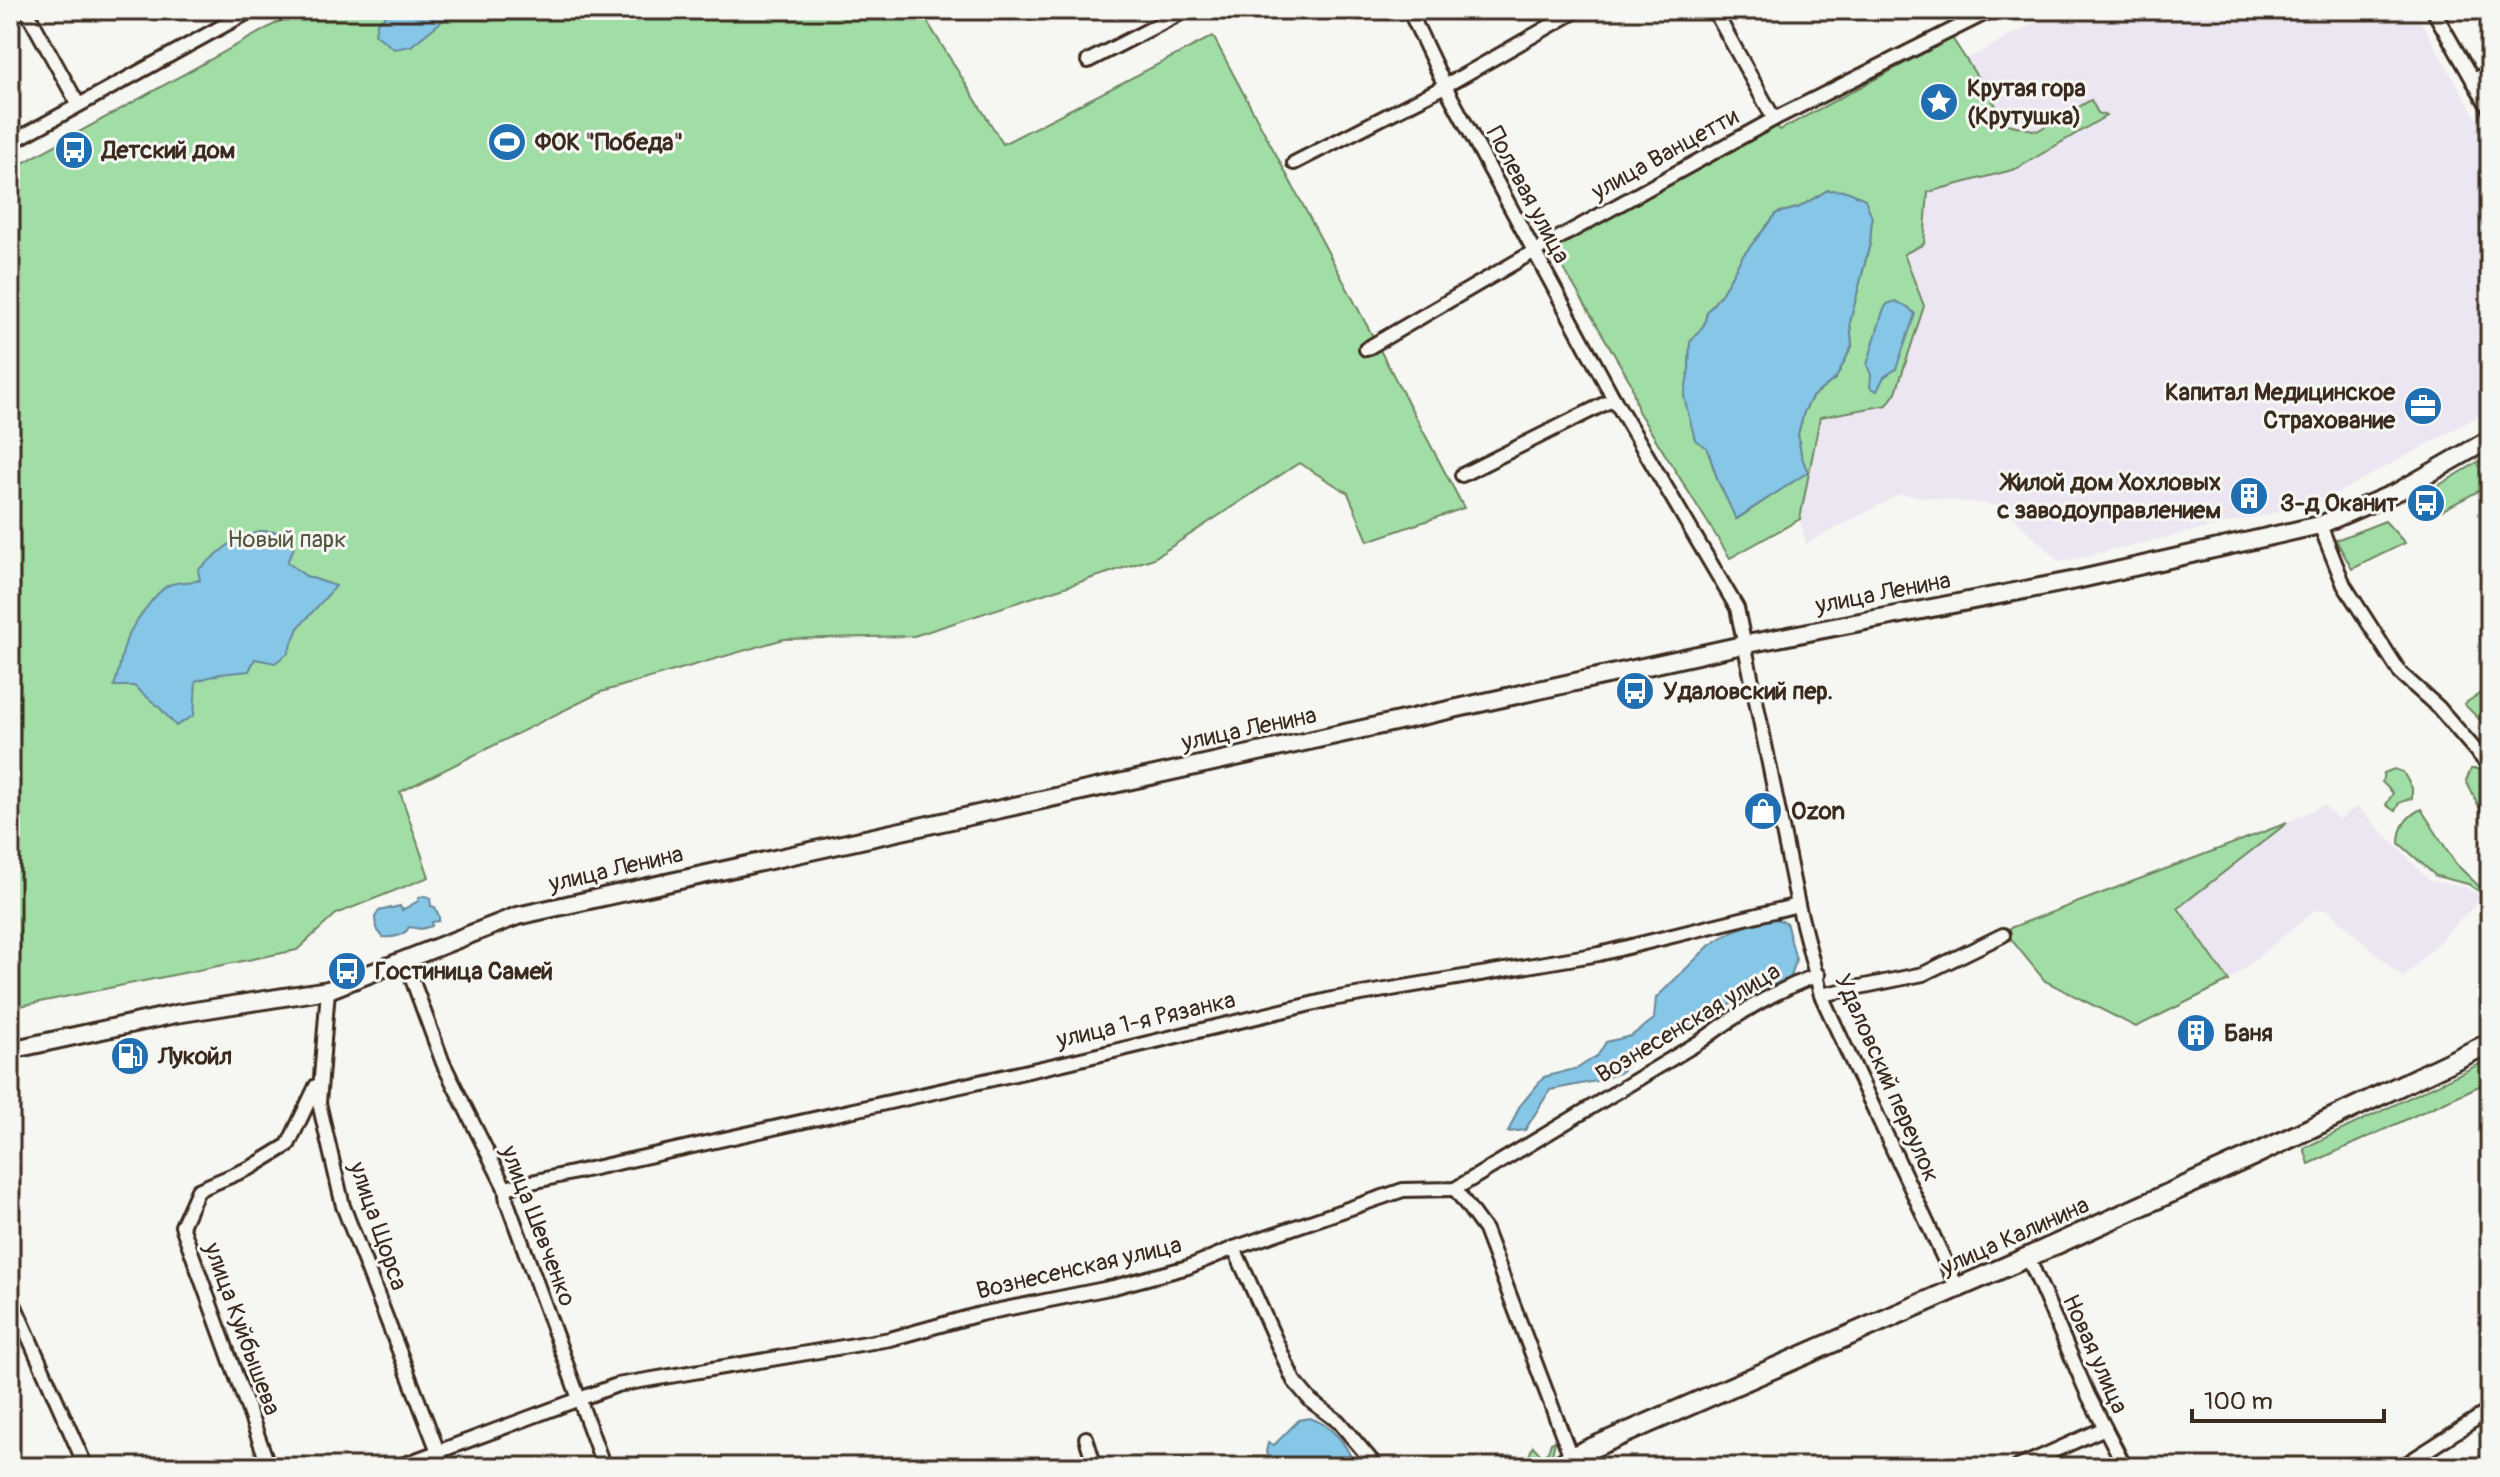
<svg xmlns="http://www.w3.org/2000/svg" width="2500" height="1477" viewBox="0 0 2500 1477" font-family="Pangolin,sans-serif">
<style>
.built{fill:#ebe6f1}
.green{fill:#a1dea5;stroke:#6e8462;stroke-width:2;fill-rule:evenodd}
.water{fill:#86c6e7;stroke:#688897;stroke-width:2}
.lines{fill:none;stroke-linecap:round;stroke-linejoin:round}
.minor-casing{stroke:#3b2a1e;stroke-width:18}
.tertiary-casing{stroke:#3b2a1e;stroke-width:22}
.secondary-casing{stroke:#3b2a1e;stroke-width:24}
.minor{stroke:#f6f6f2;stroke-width:12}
.tertiary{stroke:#f6f6f2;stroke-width:16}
.secondary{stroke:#f6f6f2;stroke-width:18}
.labels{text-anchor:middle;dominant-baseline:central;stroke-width:6;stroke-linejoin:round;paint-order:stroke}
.poi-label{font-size:24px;font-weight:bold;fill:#3b2a1e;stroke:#f6f6f2;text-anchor:start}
.street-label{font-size:24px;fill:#3b2a1e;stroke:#f6f6f2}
.park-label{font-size:24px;fill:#545740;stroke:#f6f6f2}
</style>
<rect width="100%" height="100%" fill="#f6f6f2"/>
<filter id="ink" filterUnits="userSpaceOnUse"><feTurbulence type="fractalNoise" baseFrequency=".0125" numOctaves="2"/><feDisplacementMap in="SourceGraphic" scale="16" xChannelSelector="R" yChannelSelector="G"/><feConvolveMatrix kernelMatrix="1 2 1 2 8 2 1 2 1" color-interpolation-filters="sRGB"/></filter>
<g filter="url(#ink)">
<g class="built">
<polygon points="2058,10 2414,10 2490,142 2490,410 2321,502 2059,562 2002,506 1900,494 1806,544 1800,519 1819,417 1887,405 1924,306 1904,253 1924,244 1928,192 2016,169 2105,116 2098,113 2091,101 2037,131 2008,124 1966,60"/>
<polygon points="2324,805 2339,820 2357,806 2430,881 2466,887 2482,898 2403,978 2327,909 2315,910 2229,981 2178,908 2287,823"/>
</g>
<g class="green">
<polygon points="300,10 920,10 1003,144 1213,36 1464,508 1368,541 1348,493 1299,463 1154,558 914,636 784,639 601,692 400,792 429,877 336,914 297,950 10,1008 10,170"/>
<path d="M1952,38L2008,124L2037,131L2091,100L2098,113L2106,116L2016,169L1928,192L1924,244L1904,254L1924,306L1896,392L1887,405L1820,417L1800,519L1730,558L1638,411L1631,383L1551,247L1776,125L1780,130ZM1828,190L1872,218L1870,243L1850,322L1852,346L1836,378L1812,397L1804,412L1798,434L1801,455L1807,472L1737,519L1718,481L1707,448L1689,369L1690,342L1704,325L1707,312L1722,293L1742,257L1777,213L1798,208Z"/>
<polygon points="2490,455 2490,485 2441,511 2431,490"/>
<polygon points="2385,521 2405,543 2352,569 2336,540"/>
<polygon points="2490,687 2490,730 2464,704"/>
<polygon points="2394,769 2403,772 2412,788 2412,798 2399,803 2395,811 2386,805 2393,793 2382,782 2384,773"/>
<polygon points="2471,769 2481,769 2490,777 2490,828 2466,781"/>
<path d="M2421,809L2456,864L2485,892L2483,894L2468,884L2436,876L2399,843C2399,826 2407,816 2421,809Z"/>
<polygon points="2287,823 2178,908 2229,981 2136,1027 2045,981 2010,938 2010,928"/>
<polygon points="2490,1059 2490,1081 2309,1164 2304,1148"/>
<polygon points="1555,1441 1551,1460 1542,1467 1489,1467 1513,1456 1518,1462 1528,1458 1533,1446 1542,1456 1548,1452 1551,1443"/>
</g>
<g class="water">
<polygon points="392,10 456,10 411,46 394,49 375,34 377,23"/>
<polygon points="1828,190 1847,191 1865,199 1872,218 1870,243 1850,322 1852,346 1836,378 1812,397 1804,412 1798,434 1801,455 1808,472 1736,519 1718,481 1707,448 1695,440 1684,397 1689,369 1690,342 1704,325 1707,312 1722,293 1742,257 1777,213 1798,208"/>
<polygon points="1895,301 1908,307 1915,314 1896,369 1884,377 1877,391 1870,387 1871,375 1867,365 1883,311 1887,304"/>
<path d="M260,531L280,532L294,548L287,562L306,576L336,586L298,628L288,653L275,663L255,659L249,671L220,674L196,681L194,715L176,726L160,708L134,686H114C120,670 121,653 127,638C132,626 157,590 169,585C178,581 190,583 200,580L198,570L228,545Z"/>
<path d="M425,896L430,898L431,906L435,907L439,916V921L432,922V926L421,929L409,927C405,936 392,938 383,937L376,928L375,917L379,911L400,906L402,910L418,901L419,897Z"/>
<polygon points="1770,918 1786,922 1796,960 1791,977 1774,988 1733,1003 1662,1038 1639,1052 1620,1073 1596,1081 1550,1090 1525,1130 1508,1132 1519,1107 1544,1077 1578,1068 1598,1055 1606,1042 1631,1036 1654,1019 1656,998 1710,945 1733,931"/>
<path d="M1310,1418C1333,1426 1347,1444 1355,1467H1280L1279,1462L1272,1461L1266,1452L1268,1443L1274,1445L1299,1420Z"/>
</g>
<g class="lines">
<g class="minor-casing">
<g id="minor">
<polyline points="26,10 78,104"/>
<polyline points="1409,10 1445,86 1614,399 1737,608 1798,905 1821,995 1957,1287"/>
<polyline points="1714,10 1774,119"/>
<polyline points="2433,10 2490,110"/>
<polyline points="1088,61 1187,10"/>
<polyline points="2473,81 2490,71"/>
<polyline points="10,143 252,10"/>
<polyline points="1294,163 1445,86 1578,10"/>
<polyline points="1366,349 1533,252 1774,119 1992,10"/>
<polyline points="1462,475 1614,399"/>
<polyline points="2320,525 2344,585 2401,674 2438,707 2490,767"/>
<polyline points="405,960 443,1063 505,1188 507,1202 604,1467"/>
<polyline points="328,990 319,1103 343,1206 444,1467"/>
<polyline points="1821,995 1923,974 2003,935"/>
<polyline points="505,1188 1064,1063 1332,999 1599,954 1798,905"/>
<polyline points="1455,1189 1485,1230 1571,1457"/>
<polyline points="1234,1248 1294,1381 1311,1401 1339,1422 1377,1467"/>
<polyline points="2028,1257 2088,1395 2125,1467"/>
<polyline points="10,1295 86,1467"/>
<polyline points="1086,1438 1095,1467"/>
<polyline points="269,1467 182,1226 198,1190 252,1167 288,1145 316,1086"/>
<path d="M397,1467L617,1385L890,1339L980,1314L1114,1287L1188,1267L1234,1248L1403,1190L1455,1189L1701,1041C1737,1014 1776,990 1818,975"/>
<polyline points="2018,1467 2105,1428"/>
<polyline points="2401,1467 2490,1410"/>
</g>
</g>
<g class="tertiary-casing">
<polyline id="tertiary" points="10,1050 176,1014 328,990 517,916 1747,644 2076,580 2320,525 2399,491 2490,439"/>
</g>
<g class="secondary-casing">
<polyline id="secondary" points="1557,1467 1571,1457 2028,1257 2252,1156 2490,1043"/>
</g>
<use href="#minor" class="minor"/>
<use href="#tertiary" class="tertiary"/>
<use href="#secondary" class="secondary"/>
</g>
</g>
<defs>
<g id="sight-disc" transform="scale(2)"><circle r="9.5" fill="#1f6fb2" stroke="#f6f6f2"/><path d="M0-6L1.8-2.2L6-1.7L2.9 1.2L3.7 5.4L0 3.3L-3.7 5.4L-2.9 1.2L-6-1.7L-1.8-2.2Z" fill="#fff"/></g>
<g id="stadium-disc" transform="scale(2)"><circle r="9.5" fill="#1f6fb2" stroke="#f6f6f2"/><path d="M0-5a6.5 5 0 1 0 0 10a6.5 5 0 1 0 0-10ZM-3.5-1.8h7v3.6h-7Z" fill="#fff"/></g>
<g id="bus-disc" transform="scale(2)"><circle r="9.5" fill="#1f6fb2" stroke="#f6f6f2"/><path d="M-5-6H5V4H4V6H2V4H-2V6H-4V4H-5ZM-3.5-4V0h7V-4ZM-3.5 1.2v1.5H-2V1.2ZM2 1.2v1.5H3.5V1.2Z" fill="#fff"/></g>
<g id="office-disc" transform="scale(2)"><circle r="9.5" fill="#1f6fb2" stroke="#f6f6f2"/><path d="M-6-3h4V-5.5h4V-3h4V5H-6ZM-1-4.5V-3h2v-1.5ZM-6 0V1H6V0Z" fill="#fff"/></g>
<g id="building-disc" transform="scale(2)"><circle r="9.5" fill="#1f6fb2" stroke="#f6f6f2"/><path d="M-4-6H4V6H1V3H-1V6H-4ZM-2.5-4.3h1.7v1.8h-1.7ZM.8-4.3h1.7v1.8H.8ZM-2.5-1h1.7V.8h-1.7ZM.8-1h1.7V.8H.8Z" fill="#fff"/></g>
<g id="shop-disc" transform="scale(2)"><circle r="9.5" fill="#1f6fb2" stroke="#f6f6f2"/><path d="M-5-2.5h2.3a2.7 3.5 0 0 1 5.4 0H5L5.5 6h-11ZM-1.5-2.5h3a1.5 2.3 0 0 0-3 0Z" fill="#fff"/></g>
<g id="fuel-disc" transform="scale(2)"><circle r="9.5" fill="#1f6fb2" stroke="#f6f6f2"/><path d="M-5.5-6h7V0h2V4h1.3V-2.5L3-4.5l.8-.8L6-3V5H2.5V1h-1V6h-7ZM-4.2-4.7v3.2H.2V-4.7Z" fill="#fff"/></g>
</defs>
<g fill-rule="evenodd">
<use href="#sight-disc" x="1939" y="102"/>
<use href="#stadium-disc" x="507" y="142"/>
<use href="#bus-disc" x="74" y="150"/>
<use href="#office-disc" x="2423" y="406"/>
<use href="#building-disc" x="2249" y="496"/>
<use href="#bus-disc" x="2426" y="503"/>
<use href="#bus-disc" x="1635" y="691"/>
<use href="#shop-disc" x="1763" y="811"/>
<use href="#bus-disc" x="347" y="971"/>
<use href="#building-disc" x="2196" y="1033"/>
<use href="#fuel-disc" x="130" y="1056"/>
</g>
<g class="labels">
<g class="poi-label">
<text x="1967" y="88">Крутая гора<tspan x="1967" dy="28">(Крутушка)</tspan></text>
<text x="535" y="142">ФОК "Победа"</text>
<text x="102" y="150">Детский дом</text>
<text x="2395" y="392" text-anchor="end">Капитал Медицинское<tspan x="2395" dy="28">Страхование</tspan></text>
<text x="2221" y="482" text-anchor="end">Жилой дом Хохловых<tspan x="2221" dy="28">с заводоуправлением</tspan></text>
<text x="2398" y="503" text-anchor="end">З-д Оканит</text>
<text x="1663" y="691">Удаловский пер.</text>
<text x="1791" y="811">Ozon</text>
<text x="375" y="971">Гостиница Самей</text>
<text x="2224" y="1033">Баня</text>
<text x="158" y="1056">Лукойл</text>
</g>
<g class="street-label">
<text transform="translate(1665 154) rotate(-29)">улица Ванцетти</text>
<text transform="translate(1528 195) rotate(62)">Полевая улица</text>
<text transform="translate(1883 593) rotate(-11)">улица Ленина</text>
<text transform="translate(1249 729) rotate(-12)">улица Ленина</text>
<text transform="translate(616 869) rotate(-13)">улица Ленина</text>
<text transform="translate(1146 1020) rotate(-13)">улица 1-я Рязанка</text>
<text transform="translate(1688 1023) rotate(-31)">Вознесенская улица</text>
<text transform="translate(1887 1078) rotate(66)">Удаловский переулок</text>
<text transform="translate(378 1226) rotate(71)">улица Щорса</text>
<text transform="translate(538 1226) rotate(69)">улица Шевченко</text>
<text transform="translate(2015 1236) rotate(-24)">улица Калинина</text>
<text transform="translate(1079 1268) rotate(-13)">Вознесенская улица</text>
<text transform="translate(242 1329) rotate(70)">улица Куйбышева</text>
<text transform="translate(2095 1354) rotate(66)">Новая улица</text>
</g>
<g class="park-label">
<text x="287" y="539">Новый парк</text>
</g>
</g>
<rect width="2500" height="1477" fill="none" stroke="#f6f6f2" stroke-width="40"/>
<rect x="20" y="20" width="2460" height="1437" fill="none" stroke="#3b2a1e" stroke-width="3" filter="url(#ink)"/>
<path d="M2192 1409v12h192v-12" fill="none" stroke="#3b2a1e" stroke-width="4"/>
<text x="2204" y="1409" font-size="24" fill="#3b2a1e" stroke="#f6f6f2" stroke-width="6" paint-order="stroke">100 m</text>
</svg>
